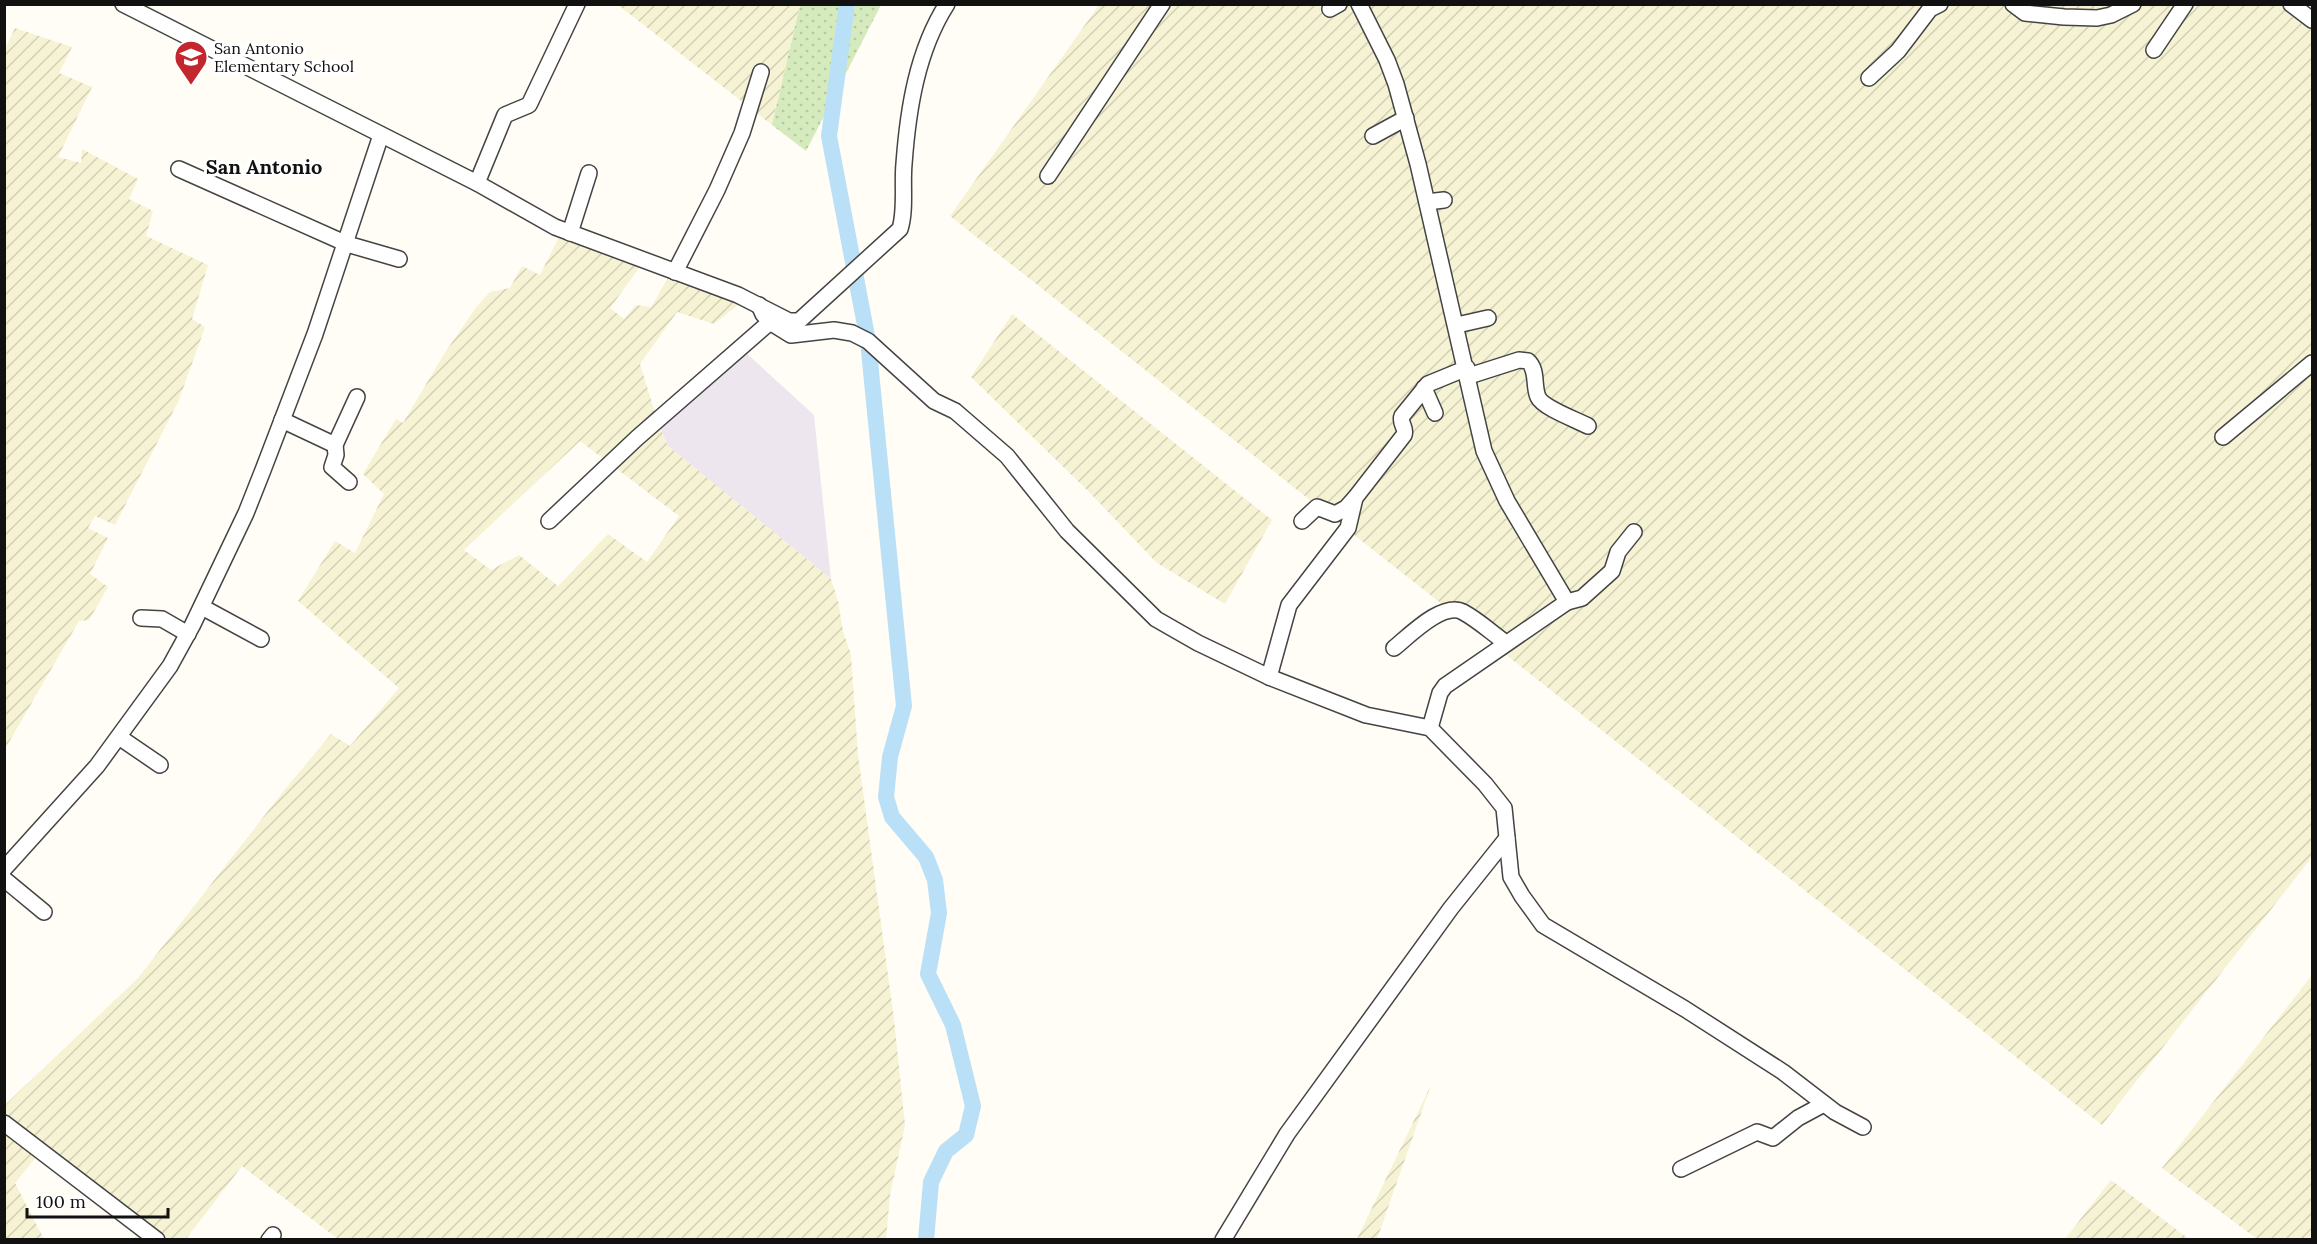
<svg xmlns="http://www.w3.org/2000/svg" width="2317" height="1244" viewBox="0 0 2317 1244" font-family="Lora,serif">
<style>
.industrial{fill:#eee6ef}
.farmland{fill:url(#farmland-furrows);fill-rule:evenodd}
.grass{fill:url(#grass-dots)}
.lines{fill:none;stroke-linecap:round;stroke-linejoin:round}
.river{stroke:#b9e0f7;stroke-width:16}
.minor-casing{stroke:#444;stroke-width:18}
.minor{stroke:#fff;stroke-width:15}
.labels{text-anchor:middle;dominant-baseline:central;stroke-width:6;stroke-linejoin:round;paint-order:stroke}
.poi-label{font-size:16px;fill:#111;stroke:#fff;text-anchor:start}
.quarter-label{font-size:20px;font-weight:bold;fill:#111;stroke:#fff}
</style>
<defs>
<pattern id="farmland-furrows" width="10" height="10" patternUnits="userSpaceOnUse" patternTransform="scale(1.5)"><rect width="10" height="10" fill="#f6f3d4"/><path d="M-1 1l2-2M0 10L10 0M9 11l2-2" fill="none" stroke="#d2cfb5"/></pattern>
<pattern id="grass-dots" width="8" height="8" patternUnits="userSpaceOnUse" patternTransform="scale(1.5)"><rect width="8" height="8" fill="#d5ebbd"/><path d="M2 2h.1M6 6h.1" fill="none" stroke="#b6c8a1" stroke-width="1.8" stroke-linecap="round"/></pattern>
</defs>
<rect width="100%" height="100%" fill="#fffdf5"/>
<polygon class="industrial" points="744,351 814,415 831,579 668,446 658,423"/>
<g class="farmland">
<polygon points="618,5 800,5 772,125"/>
<polygon points="1099,5 2312,5 2312,857 2102,1125 950,216"/>
<polygon points="15,28 72,47 59,73 92,87 58,157 81,163 82,149 138,179 129,199 153,211 146,236 208,265 192,319 205,327 179,400 115,525 95,516 88,528 108,538 90,574 108,587 89,620 79,621 5,749 4,51"/>
<path d="M560,235L642,264L610,308L624,319L636,305L651,307L669,276L742,302L714,324L677,312L640,364L658,423L668,446L831,579L838,601L843,631L851,655L858,755L894,1019L905,1125L890,1195L886,1239H338L242,1166L186,1239H133L139,1233L38,1155L15,1183L44,1239L5,1240V1105L138,978L282,793L331,734L350,746L399,688L298,601L335,541L355,553L384,494L363,474L396,419L403,423L444,354L477,306L490,292L510,288L522,266L540,275ZM580,441L679,516L647,562L608,534L558,586L519,555L491,570L464,550Z"/>
<polygon points="1012,314 1272,520 1225,604 1157,563 1089,492 971,377"/>
<polygon points="2312,975 2312,1239 2257,1239 2162,1168"/>
<polygon points="1431,1085 1377,1239 1357,1239"/>
<polygon points="2111,1180 2189,1239 2065,1239"/>
</g>
<polygon class="grass" points="800,5 881,5 806,151 772,125"/>
<g class="lines">
<polyline class="river" points="847,4 829,136 868,341 904,706 890,757 886,797 892,817 926,857 935,880 939,913 928,974 953,1025 973,1106 966,1135 946,1151 931,1182 926,1240"/>
<g class="minor-casing">
<g id="minor">
<path d="M123,4L477,183L555,227L738,295L789,321H799L900,229C906,210 902,184 904,164C908,109 917,51 947,4"/>
<polyline points="1359,4 1387,60 1396,84 1418,164 1484,451 1507,501 1567,602 1445,686 1440,693 1430,728"/>
<polyline points="2013,4 2025,13 2064,17 2097,18 2111,15 2133,4"/>
<polyline points="2291,4 2312,20"/>
<polyline points="1330,9 1339,4"/>
<polyline points="2154,50 2185,4"/>
<polyline points="1869,78 1898,51 1930,9 1940,4"/>
<polyline points="1373,136 1406,118"/>
<polyline points="179,169 347,244 399,259"/>
<polyline points="1048,176 1162,4"/>
<polyline points="477,183 505,115 529,105 577,4"/>
<polyline points="1427,202 1444,200"/>
<polyline points="570,233 589,173"/>
<polyline points="675,272 717,190 742,133 761,72"/>
<polyline points="759,305 763,314 770,322 791,335 834,330 852,333 868,341 934,401 955,411 1007,456 1067,531 1156,619 1198,643 1269,677 1366,715 1430,728 1485,784 1504,808 1511,877 1522,896 1543,925 1685,1009 1783,1072 1835,1112 1863,1127"/>
<polyline points="1457,325 1488,318"/>
<path d="M1469,376L1519,360L1528,361C1538,370 1533,386 1538,397C1543,408 1577,420 1588,426"/>
<polyline points="1424,388 1435,413"/>
<polyline points="282,420 335,445 357,397"/>
<polyline points="2223,437 2312,363"/>
<polyline points="335,445 336,455 332,467 349,482"/>
<polyline points="549,521 637,438 770,322"/>
<polyline points="1302,521 1317,507 1335,514 1346,508 1355,498"/>
<polyline points="1567,602 1582,598 1612,571 1618,552 1634,532"/>
<polyline points="202,607 261,639"/>
<polyline points="141,618 162,619 188,634"/>
<path d="M1394,648C1409,636 1443,601 1463,612C1478,620 1492,633 1506,643"/>
<path d="M1269,677L1289,605L1348,528L1355,498L1404,435C1407,428 1399,423 1402,416L1428,384L1467,368"/>
<polyline points="119,737 160,765"/>
<polyline points="4,869 97,766 170,666 192,626 246,513 263,470 315,334 381,135"/>
<polyline points="4,879 44,912"/>
<polyline points="4,1123 157,1240"/>
<polyline points="1681,1169 1757,1132 1773,1138 1798,1118 1824,1104"/>
<polyline points="269,1240 273,1235"/>
<polyline points="1223,1240 1287,1134 1451,908 1507,838"/>
</g>
</g>
<use href="#minor" class="minor"/>
</g>
<defs>
<g id="school-pin" transform="scale(1.725)"><path d="M0 17L-7.5 6A9.5 9.5 0 1 1 7.5 6Z" fill="#c4262e" stroke="#fff"/><path d="M0-5L7-2L0 1L-7-2ZM-4 1L0 2.5L4 1V4Q0 6-4 4Z" fill="#fff"/></g>
</defs>
<g fill-rule="evenodd">
<use href="#school-pin" x="191" y="57"/>
</g>
<g class="labels">
<g class="poi-label">
<text x="214" y="48">San Antonio<tspan x="214" dy="18">Elementary School</tspan></text>
</g>
<g class="quarter-label">
<text x="264" y="166">San Antonio</text>
</g>
</g>
<rect width="2317" height="1244" fill="none" stroke="#111111" stroke-width="12"/>
<path d="M27 1208v9h141v-9" fill="none" stroke="#111111" stroke-width="3"/>
<text x="36" y="1208" font-size="18" fill="#111111" stroke="#ffffff" stroke-width="4.5" paint-order="stroke">100 m</text>
</svg>
